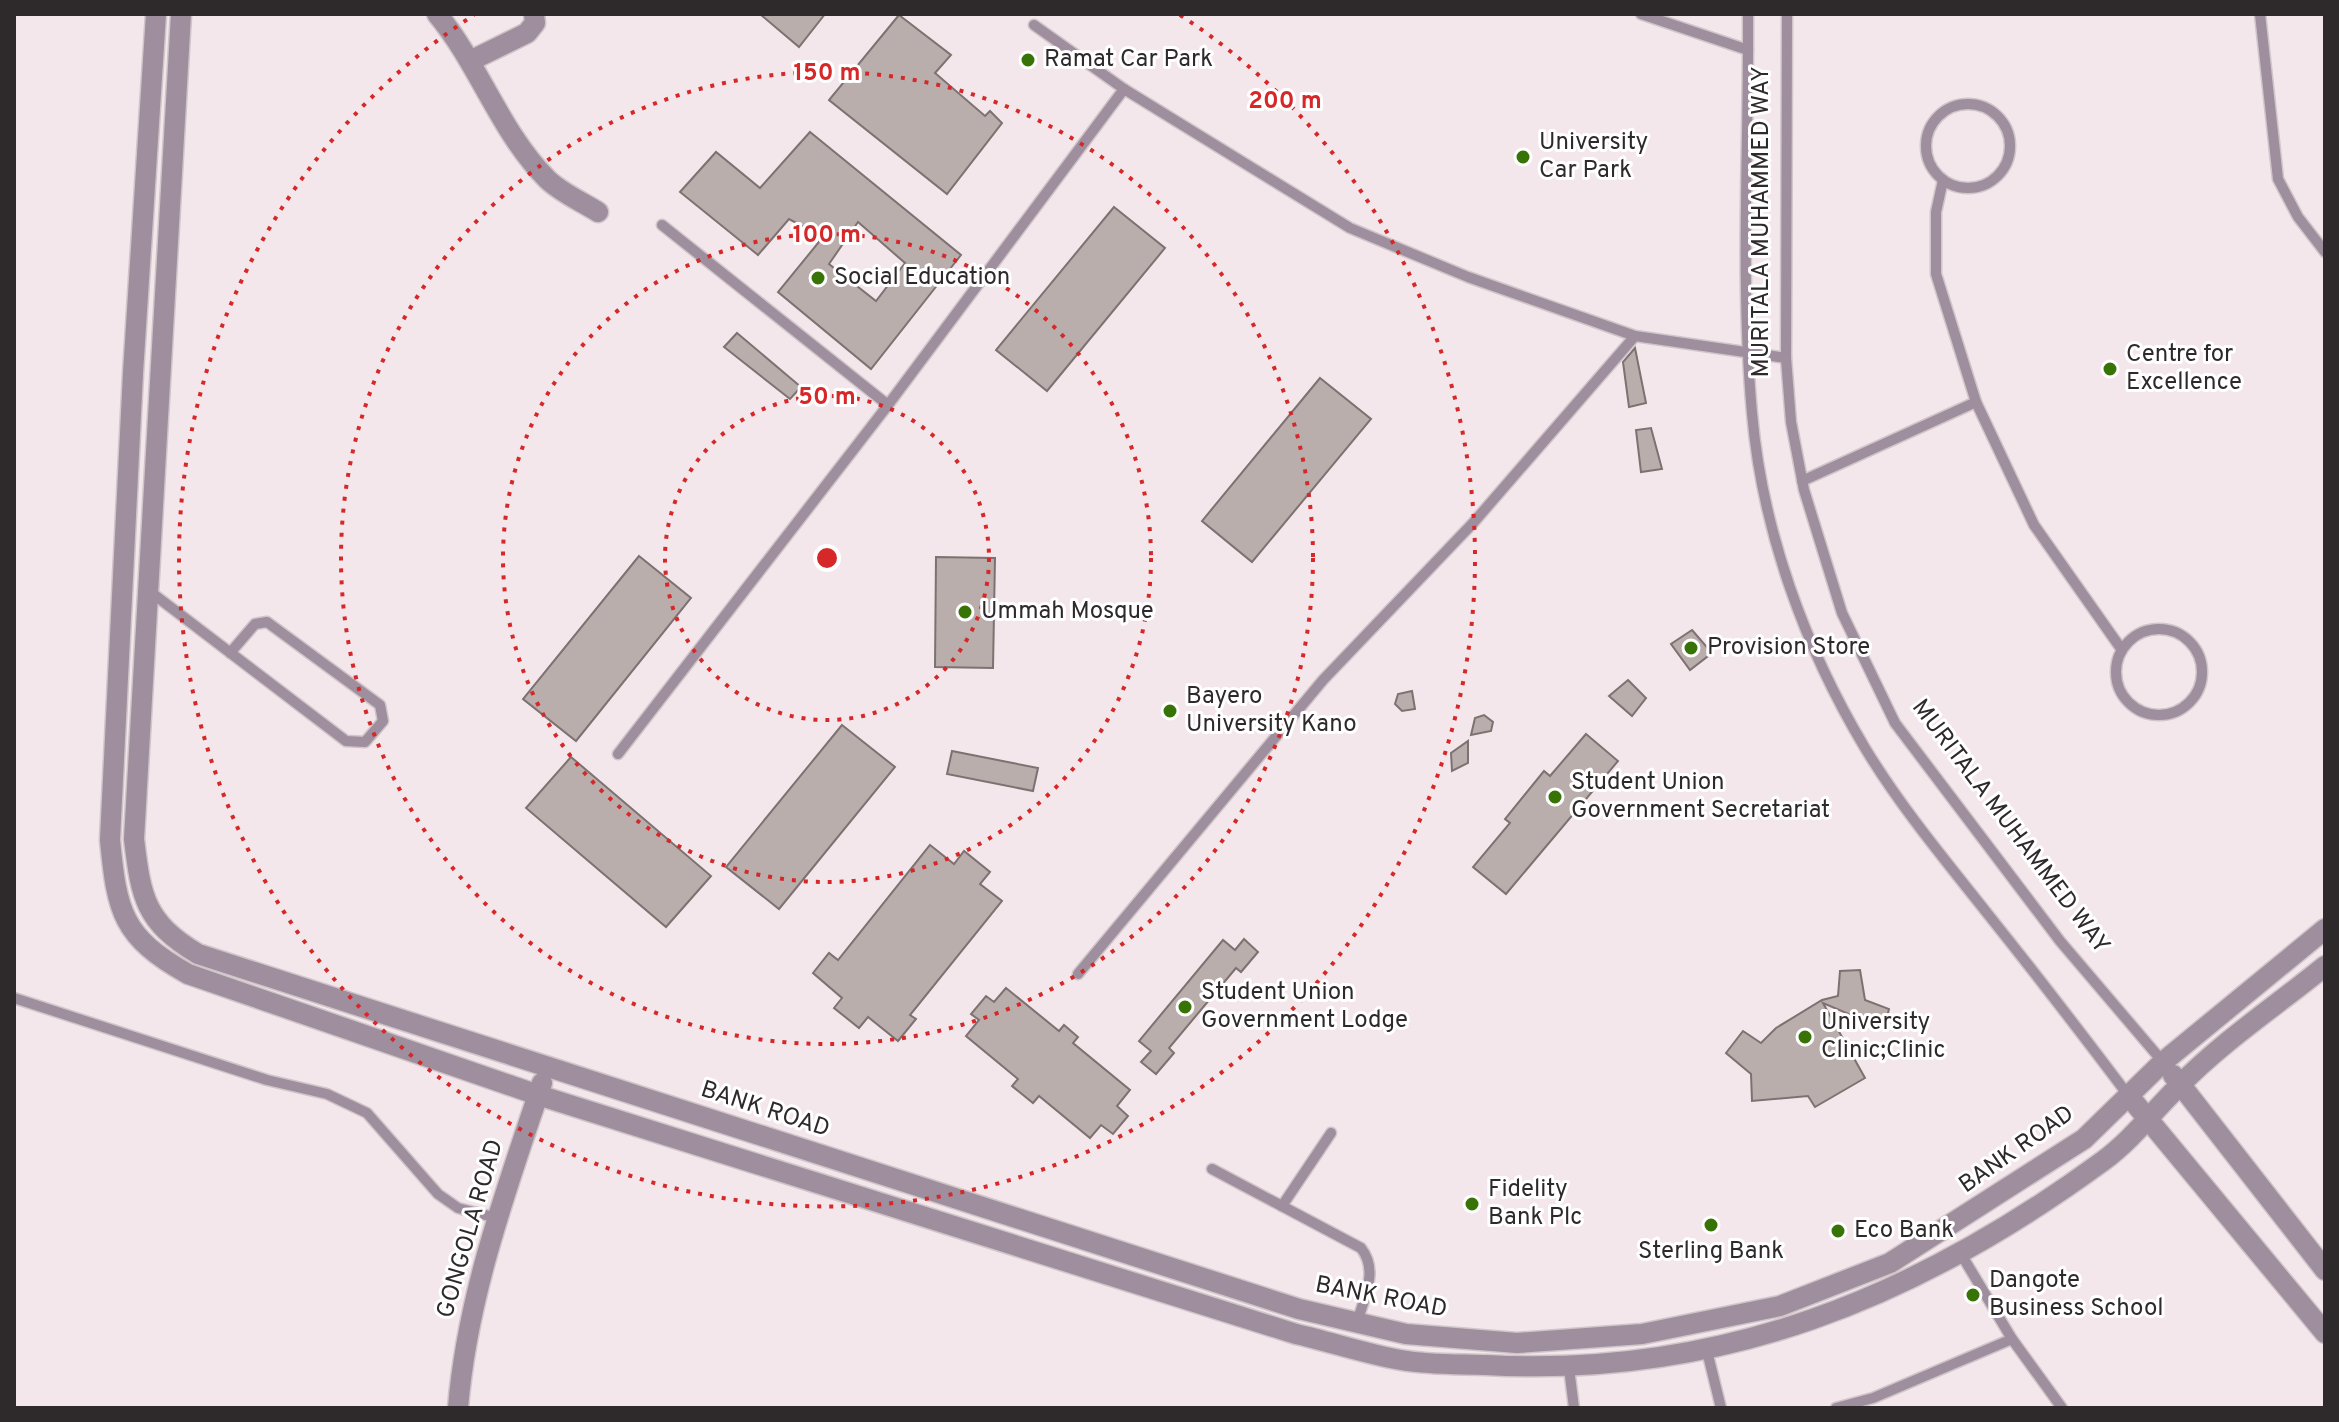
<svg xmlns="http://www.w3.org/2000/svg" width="2339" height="1422" viewBox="0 0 2339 1422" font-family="Overpass,sans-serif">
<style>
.building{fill:#baaead;stroke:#7d7271;stroke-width:2;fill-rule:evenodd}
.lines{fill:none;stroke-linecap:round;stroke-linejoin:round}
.service-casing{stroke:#d0c5c8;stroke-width:13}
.minor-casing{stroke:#d0c5c8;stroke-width:23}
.service{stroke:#9e8e9e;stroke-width:10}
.minor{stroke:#9e8e9e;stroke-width:20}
.ring{fill:none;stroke:#d62828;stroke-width:4;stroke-dasharray:4 8}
.poi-dot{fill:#377306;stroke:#fff;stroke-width:3}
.labels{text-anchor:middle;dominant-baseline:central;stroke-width:6;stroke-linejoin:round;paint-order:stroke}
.poi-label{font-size:24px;fill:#2e292b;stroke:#fff;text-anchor:start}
.street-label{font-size:24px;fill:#2e292b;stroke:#fff}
.centre{fill:#d62828;stroke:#fff;stroke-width:4}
.ring-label{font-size:24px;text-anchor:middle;font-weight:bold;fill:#d62828;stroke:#fff;stroke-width:6;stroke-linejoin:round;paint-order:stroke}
</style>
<rect width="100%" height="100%" fill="#f3e7eb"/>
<g class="building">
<polygon points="760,14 825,14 799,47"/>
<polygon points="899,15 951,55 935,73 985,116 990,111 1002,123 947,194 829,100"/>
<path d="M810,132L961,255L871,369L778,292L823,237L789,219L758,255L680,192L716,152L760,188ZM858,222L905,263L876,301L829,264Z"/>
<polygon points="1114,207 1165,248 1047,391 996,350"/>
<polygon points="737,333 801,387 790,399 724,347"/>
<polygon points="1635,348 1646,403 1629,407 1623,362"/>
<polygon points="1320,378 1371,419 1252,562 1202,521"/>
<polygon points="1651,428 1662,469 1641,472 1636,430"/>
<polygon points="639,556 691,598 576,741 523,699"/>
<polygon points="936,557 995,558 993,668 935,667"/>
<polygon points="1692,630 1712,653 1690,670 1671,644"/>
<polygon points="1628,680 1646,698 1632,716 1609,696"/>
<polygon points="1412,691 1415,709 1402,711 1395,704 1398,694"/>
<polygon points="1484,715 1493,722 1491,731 1471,735 1475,718"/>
<polygon points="842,725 895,767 779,909 726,867"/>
<polygon points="1586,734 1618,761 1506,894 1473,867 1510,823 1505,819 1544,771 1550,776"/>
<polygon points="1468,741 1468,763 1452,771 1451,753"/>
<polygon points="952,751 1038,768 1033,791 947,774"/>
<polygon points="571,757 711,876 666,927 526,808"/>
<polygon points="930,845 954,864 964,851 990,872 980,884 1002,901 910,1015 916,1019 898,1041 868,1017 859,1028 834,1008 842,998 813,973 829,953 838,960"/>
<polygon points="1244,939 1258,952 1241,972 1236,968 1169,1048 1174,1053 1156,1074 1141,1062 1151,1051 1139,1041 1223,940 1235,950"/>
<polygon points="1860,970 1865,1000 1889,1009 1884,1029 1823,1003 1865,1078 1815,1107 1808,1096 1752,1101 1751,1074 1726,1053 1743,1031 1761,1043 1776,1028 1822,1000 1838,996 1840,971"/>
<polygon points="1006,988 1059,1031 1064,1025 1078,1037 1073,1043 1130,1090 1117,1106 1128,1116 1113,1134 1101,1125 1090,1138 1039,1096 1033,1103 1012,1086 1018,1079 966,1036 979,1020 971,1014 986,996 994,1002"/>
</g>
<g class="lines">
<g class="service-casing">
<g id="service">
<polyline points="1641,14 1748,50"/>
<path d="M1748,14C1749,146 1740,281 1752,413C1762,530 1805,648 1865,748C1900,806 1945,860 1987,913C2035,973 2082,1034 2128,1095"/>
<polyline points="1787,14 1786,358 1791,422 1804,490 1842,613 1895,723 2060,941 2163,1062"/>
<polyline points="2260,14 2278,179 2298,217 2325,252"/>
<polyline points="1034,25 1124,89 1350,228 1468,277 1635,336 1786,358"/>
<circle cx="1968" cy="146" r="42"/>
<polyline points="1943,180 1936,212 1936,274 1976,402 2034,525 2122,650"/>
<polyline points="662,225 888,405"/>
<polyline points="1802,481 1976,402"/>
<polyline points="148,590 346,741 365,742 383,721 380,705 267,622 255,624 230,653"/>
<circle cx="2159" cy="672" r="43"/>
<polyline points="618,754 888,405 1124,89"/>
<polyline points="1078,974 1323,680 1474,522 1635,336"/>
<polyline points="14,998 267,1080 327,1094 367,1113 438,1194 458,1208 497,1218"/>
<path d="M1212,1169L1361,1248C1379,1271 1364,1297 1357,1323"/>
<polyline points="1282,1206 1331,1133"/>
<polyline points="1961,1254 2012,1339 2062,1408"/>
<polyline points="1707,1351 1721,1408"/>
<polyline points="1569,1368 1574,1408"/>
<polyline points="1836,1408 1873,1398 2012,1339"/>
</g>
</g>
<g class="minor-casing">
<g id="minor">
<path d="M156,14L133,373L110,840C117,912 122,937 188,974L538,1095L1296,1334C1331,1342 1366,1354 1401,1360C1429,1365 1458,1364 1486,1365C1720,1378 1916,1298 2103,1161C2133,1139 2154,1110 2180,1085C2223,1041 2277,1005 2325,966"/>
<path d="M181,14L134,839C141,898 145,922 198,954L1299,1309L1406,1334L1517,1343L1642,1334L1780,1306L1890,1263L2084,1139L2163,1062L2325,929"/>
<path d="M437,14C479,64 500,132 547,179C560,192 582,202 598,212"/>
<polyline points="470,61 527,33 535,23 534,14"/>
<polyline points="2173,1075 2325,1270"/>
<polyline points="2128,1095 2325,1333"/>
<path d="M458,1408C467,1296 507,1188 542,1083"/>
</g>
</g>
<use href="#service" class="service"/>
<use href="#minor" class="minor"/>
</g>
<g class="ring">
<circle cx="827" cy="558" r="162"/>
<circle cx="827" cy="558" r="324"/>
<circle cx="827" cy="558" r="486"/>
<path d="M1180 15A648 648 0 1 1 474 15"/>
</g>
<g class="poi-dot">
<circle cx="1028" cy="60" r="8"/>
<circle cx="1523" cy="157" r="8"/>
<circle cx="818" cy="278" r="8"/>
<circle cx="2110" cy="369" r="8"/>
<circle cx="965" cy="612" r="8"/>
<circle cx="1691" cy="648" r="8"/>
<circle cx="1170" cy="711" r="8"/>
<circle cx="1555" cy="797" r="8"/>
<circle cx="1185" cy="1007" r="8"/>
<circle cx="1805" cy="1037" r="8"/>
<circle cx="1472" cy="1204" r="8"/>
<circle cx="1711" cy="1225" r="8"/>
<circle cx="1838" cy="1231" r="8"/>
<circle cx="1973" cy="1295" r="8"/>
</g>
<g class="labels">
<g class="poi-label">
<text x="1044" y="60">Ramat Car Park</text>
<text x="1539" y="143">University<tspan x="1539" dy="28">Car Park</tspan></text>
<text x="834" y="278">Social Education</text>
<text x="2126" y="355">Centre for<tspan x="2126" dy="28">Excellence</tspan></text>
<text x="981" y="612">Ummah Mosque</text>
<text x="1707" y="648">Provision Store</text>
<text x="1186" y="697">Bayero<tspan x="1186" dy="28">University Kano</tspan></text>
<text x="1571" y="783">Student Union<tspan x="1571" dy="28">Government Secretariat</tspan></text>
<text x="1201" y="993">Student Union<tspan x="1201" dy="28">Government Lodge</tspan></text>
<text x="1821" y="1023">University<tspan x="1821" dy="28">Clinic;Clinic</tspan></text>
<text x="1488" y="1190">Fidelity<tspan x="1488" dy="28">Bank Plc</tspan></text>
<text x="1854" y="1231">Eco Bank</text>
<text x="1711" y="1252" text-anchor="middle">Sterling Bank</text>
<text x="1989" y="1281">Dangote<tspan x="1989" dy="28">Business School</tspan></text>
</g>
<g class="street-label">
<text transform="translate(1762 222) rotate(-90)">MURITALA MUHAMMED WAY</text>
<text transform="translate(2010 827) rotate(53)">MURITALA MUHAMMED WAY</text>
<text transform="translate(765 1110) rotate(18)">BANK ROAD</text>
<text transform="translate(2017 1150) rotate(-35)">BANK ROAD</text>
<text transform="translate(471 1229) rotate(-74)">GONGOLA ROAD</text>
<text transform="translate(1381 1298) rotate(11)">BANK ROAD</text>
</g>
</g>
<circle cx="827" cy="558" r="12" class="centre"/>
<g class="ring-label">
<text x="827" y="80">150 m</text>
<text x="1285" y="108">200 m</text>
<text x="827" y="242">100 m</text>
<text x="827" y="404">50 m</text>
</g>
<rect width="2339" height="1422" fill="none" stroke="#2e292b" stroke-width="32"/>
</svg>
